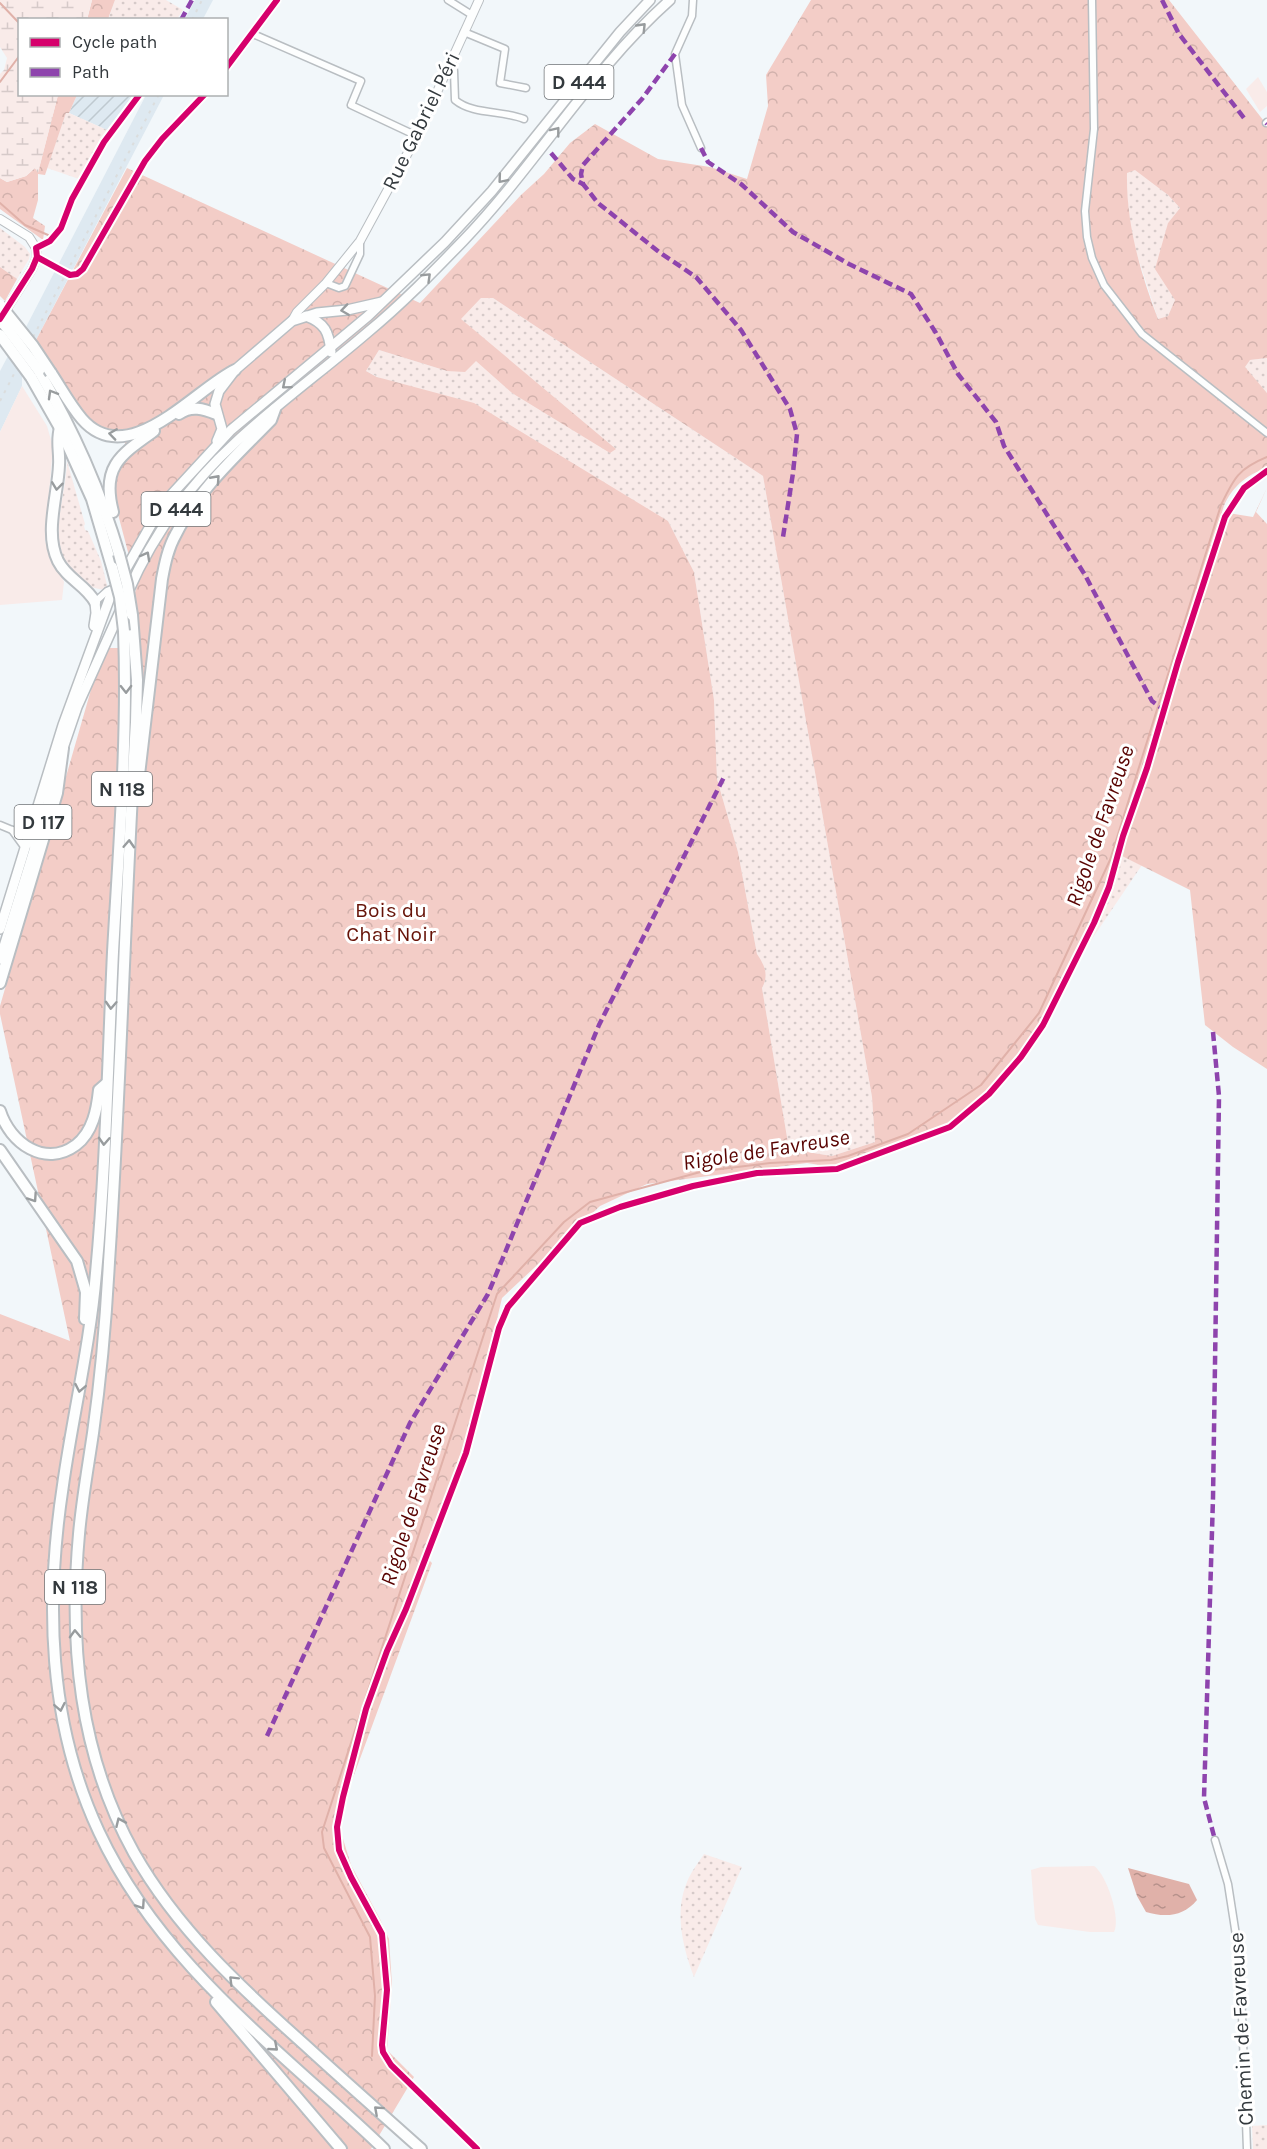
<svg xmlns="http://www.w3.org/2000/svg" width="1267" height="2149" viewBox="0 0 1267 2149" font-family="Karla,sans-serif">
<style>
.built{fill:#dee9f1}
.industrial{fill:url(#industrial-furrows)}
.green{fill:url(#green-dots)}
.forest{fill:url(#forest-crowns);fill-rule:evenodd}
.wetland{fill:url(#wetland-marsh)}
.pitch{fill:#f9ebe9}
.water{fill:url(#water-ripples)}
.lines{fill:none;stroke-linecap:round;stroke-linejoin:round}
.stream{stroke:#e0b1a9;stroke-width:2}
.minor-casing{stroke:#b9bec2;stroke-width:9}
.tertiary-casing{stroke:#b9bec2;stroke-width:10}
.primary-casing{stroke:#b9bec2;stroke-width:12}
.trunk-casing{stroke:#b9bec2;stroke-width:14}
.minor{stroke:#fdfefe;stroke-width:6}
.tertiary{stroke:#fdfefe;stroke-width:8}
.primary{stroke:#fdfefe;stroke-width:9}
.trunk{stroke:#fdfefe;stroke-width:10}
.rail{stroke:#dbdddd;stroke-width:2;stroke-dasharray:3 6;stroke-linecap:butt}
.trunk-bridge-casing{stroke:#b9bec2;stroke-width:14;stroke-linecap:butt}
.trunk-bridge{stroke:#fdfefe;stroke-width:10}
.quiet{stroke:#8e44ad;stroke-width:4.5;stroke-dasharray:9 4.5;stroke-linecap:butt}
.cycleway-casing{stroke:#fff;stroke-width:10}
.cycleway{stroke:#d6006c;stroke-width:6}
.oneway{stroke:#989c9e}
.labels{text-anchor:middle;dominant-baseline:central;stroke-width:6;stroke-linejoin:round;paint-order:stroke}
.shield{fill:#fff;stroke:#707477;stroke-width:1.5}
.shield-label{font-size:20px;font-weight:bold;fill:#33393d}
.street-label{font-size:21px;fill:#33393d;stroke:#fff}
.park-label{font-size:21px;fill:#661308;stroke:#fff}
.water-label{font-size:22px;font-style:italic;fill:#580200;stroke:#fff}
</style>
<defs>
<pattern id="industrial-furrows" width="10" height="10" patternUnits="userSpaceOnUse" patternTransform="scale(1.5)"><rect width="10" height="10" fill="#dee9f1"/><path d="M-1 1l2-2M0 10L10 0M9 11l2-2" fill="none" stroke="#bfc9d0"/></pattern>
<pattern id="green-dots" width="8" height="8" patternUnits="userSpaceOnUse" patternTransform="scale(1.5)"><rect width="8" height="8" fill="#f9ebe9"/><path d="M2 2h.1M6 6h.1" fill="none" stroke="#d6cac9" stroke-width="1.8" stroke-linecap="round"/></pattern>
<pattern id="forest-crowns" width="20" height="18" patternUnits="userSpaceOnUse" patternTransform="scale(1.5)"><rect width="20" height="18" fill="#f3cdc7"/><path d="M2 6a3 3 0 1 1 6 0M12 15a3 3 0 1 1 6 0" fill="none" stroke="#d1b1ac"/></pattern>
<pattern id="wetland-marsh" width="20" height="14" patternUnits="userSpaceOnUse" patternTransform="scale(1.5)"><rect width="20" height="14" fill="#f9ebe9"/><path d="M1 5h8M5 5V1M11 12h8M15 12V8" fill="none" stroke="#d6cac9"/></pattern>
<pattern id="water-ripples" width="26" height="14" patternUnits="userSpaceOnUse" patternTransform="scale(1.5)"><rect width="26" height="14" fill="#e0b1a9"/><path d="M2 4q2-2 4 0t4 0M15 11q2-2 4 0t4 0" fill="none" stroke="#b6918b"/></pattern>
</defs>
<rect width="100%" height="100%" fill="#f2f7fa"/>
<g class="built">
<polygon points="195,0 213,0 203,19 185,19"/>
<polygon points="146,95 164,95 35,342 25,329"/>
<polygon points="8,356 22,376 22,386 0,432 0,371"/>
</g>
<polygon class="industrial" points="77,95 77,94 133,95 107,130 69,113"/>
<g class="green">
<polygon points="115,0 166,0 183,10 177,19 108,20"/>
<polygon points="66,113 69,113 107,130 79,179 47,168"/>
<polygon points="1135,169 1168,195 1180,208 1168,223 1175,300 1168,316 1158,319 1131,236 1127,193 1127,172"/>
<polygon points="0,228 25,247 30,254 29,259 17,279 0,267"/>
<path d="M481,298H493L763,476L872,1097L875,1142L832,1156L789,1149L762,988C769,975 764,966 757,954L738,852L717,779L714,700L694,572L668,521L366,371L379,350L447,371L476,360L512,393L616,449L460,319Z"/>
<polygon points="1267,358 1267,393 1244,367 1250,360"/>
<path d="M67,461L85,524L84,526L85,530L88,531L101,561L108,589C98,591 85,585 78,578C43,543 66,503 67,461Z"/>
<polygon points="1118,854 1142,865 1071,970"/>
<path d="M704,1854L742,1867L694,1977C683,1948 674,1912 687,1882C691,1872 698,1863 704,1854Z"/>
<polygon points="1267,2125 1267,2149 1253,2149 1252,2126"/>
</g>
<g class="forest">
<polygon points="92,0 115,0 108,19 87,20"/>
<path d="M811,0H1169L1267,125V358L1250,360L1245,367L1267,393V469C1247,472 1227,492 1222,512L1253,517L1267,488L1256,512L1267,524V1069L1233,1047L1205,1025L1190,890L1118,854L1071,970L1052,1010L1023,1056L989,1094L946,1130L839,1168L807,1163L647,1184L600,1206L502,1298L477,1403L427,1558L432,1563L343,1805L340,1829L351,1865L380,1919L389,1939L392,1985L387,2050L414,2077L371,2149H0V1314L70,1341L0,1014V1006L103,648H118L137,586L119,518L112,482L127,454L123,433L103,429L86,419L35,342L127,168L420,303L521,195L544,174L570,143L595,124L658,159L710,167L747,179L768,106L766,75ZM1135,170L1168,195L1180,208L1168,223L1155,269L1175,300L1168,316L1158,319C1140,272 1126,223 1127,173ZM481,298H493L763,476L872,1097L875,1142L832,1156L789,1149L762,988C769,975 765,966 757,954L738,852L717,779L714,700L694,572L668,521L474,403L377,377L366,371L379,350L447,371L465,372L476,361L512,393L610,453L616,449L461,319Z"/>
<polygon points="58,95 77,95 69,113 66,113 45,175 38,174 38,200 33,218 45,226 43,240 0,209 0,178 7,182 26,176 35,168 38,172"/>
<polygon points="0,267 17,279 5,301 0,296"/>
</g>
<polygon class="wetland" points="0,0 92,0 87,19 20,20 20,94 58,95 38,173 35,168 26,176 7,182 0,178 0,74 4,70 7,58 0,47"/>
<g class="pitch">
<polygon points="1258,77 1267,92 1267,106 1260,112 1246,89"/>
<polygon points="22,386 47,426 53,447 45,541 64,582 62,600 0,605 0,432"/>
<path d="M1094,1866C1107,1875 1121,1919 1114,1932H1090L1038,1925L1035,1919L1031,1870L1041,1867Z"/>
</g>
<path class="water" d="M1128,1868L1189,1884L1197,1900C1184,1916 1166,1918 1146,1912L1137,1896Z"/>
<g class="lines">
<g class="stream">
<polyline points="0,3 20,24"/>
<polyline points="0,82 20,55"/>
<polyline points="0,203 25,225 48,235"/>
<path d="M372,2056L375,1996L370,1937L324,1848L322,1832L497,1294L564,1222L590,1202L704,1171L770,1163L831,1160L848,1156L908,1134L981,1085L1039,1013L1110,860L1221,505C1234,478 1238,469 1267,457"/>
</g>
<g class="minor-casing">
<g id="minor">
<polyline points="448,0 472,15"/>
<polyline points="693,0 692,16 675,54 682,105 701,148"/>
<polyline points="1092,0 1094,129 1085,211 1087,237 1092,258 1104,285 1142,334 1267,433"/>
<polyline points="464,32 505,49 500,83 526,88"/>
<polyline points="253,34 361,81 351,105 417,136"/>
<path d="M452,60L454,71L455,100C473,115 502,110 524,119"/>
<polyline points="226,68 277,0"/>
<polyline points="1266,123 1267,122"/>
<polyline points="162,139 205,94"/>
<polyline points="326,283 339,288 345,286 360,254 360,241"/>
<polyline points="95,602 107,591 114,588"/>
<polyline points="0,825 12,830 30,831 33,835 33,846"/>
<polyline points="12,830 25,848"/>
<polyline points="1215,1840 1228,1884 1240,1961 1247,2149"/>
</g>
</g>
<g class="tertiary-casing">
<g id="tertiary">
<polyline points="0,219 29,237 36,248 37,257 32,269 4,313"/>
<polyline points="292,321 297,312 326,283 360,241 417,136 479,0"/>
</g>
</g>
<g class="primary-casing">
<g id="primary">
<path d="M306,316C325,323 329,332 331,352"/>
<polyline points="217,441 222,429 215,404 219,391 235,370 292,321 317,313 347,310 382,302"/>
<path d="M128,592C153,535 190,484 236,442C278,403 325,369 368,332C402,304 433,272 463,241C536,165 592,69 670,0"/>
<polyline points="94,626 96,613 95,602"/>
<polyline points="0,929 63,725 110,597 152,523 171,495 231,430 368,316 445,242 492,191 620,32 650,0"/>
<polyline points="0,959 45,815 59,755 63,748 77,707 122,607"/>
</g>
</g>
<g class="trunk-casing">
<g id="trunk">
<path d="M39,371C74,432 99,487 119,554"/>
<path d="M51,373C61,388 70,405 82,419C128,472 195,389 235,370"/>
<polyline points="31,377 60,428 92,499 112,567"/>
<path d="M179,414C191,405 204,409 216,414"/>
<path d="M60,428C56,441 60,452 59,465C58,495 44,533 58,561C67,579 86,585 95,602"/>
<path d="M113,512C101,467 120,455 154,431"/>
<path d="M132,615L137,680L136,722C125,902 121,1082 109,1262C106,1319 101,1376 93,1433C88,1467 82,1500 79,1534C69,1644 79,1754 134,1853C177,1929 240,1987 305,2045C343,2080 382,2114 421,2149"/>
<path d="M124,631C128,738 119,845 113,952C108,1059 106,1167 96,1273C90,1345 73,1414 63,1485C45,1603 48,1723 99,1832C161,1965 281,2050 384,2149"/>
<path d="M139,775L162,579C165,563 168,548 176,534C198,490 237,455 271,420L275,409"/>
<polyline points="0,983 57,793 63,748"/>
<path d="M0,1111C10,1143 45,1168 76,1145C93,1132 97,1109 99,1090L107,1083"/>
<polyline points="0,1150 77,1261 86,1292 85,1319"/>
<polyline points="216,2002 341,2149"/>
</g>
</g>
<use href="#minor" class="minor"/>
<use href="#tertiary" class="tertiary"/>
<use href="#primary" class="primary"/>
<use href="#trunk" class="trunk"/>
<g class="rail">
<polyline points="192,20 202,0"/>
<polyline points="0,401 159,94"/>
</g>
<g class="trunk-bridge-casing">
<g id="trunk-bridge">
<polyline points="0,305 33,346 51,373"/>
<polyline points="0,319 39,371"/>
<polyline points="0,335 31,377"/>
<polyline points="119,554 127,584 132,615"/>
<polyline points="112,567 120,597 124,631"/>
</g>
</g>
<use href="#trunk-bridge" class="trunk-bridge"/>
<g class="quiet">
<polyline points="1162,0 1179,34 1244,118"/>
<polyline points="181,20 192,0"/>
<polyline points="675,54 642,99 583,165 581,174 583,184 598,203 659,252 696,277 741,330 790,409 797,434 793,473 783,537"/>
<polyline points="1266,123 1267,124"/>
<polyline points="701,148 708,162 741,184 793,232 849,264 911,294 936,333 958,374 996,422 1004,446 1085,575 1152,701 1164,710"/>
<polyline points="551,153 573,179 583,184"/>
<polyline points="1213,1032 1219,1096 1213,1498 1204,1798 1215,1840"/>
<polyline points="267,1736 410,1423 488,1294 599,1025 725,775"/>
</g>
<g class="cycleway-casing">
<g id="cycleway">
<polyline points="226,68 277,0"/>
<polyline points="37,257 70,275 77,274 83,269 145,161 162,139 205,94"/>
<polyline points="0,319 32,269 37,257 36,248 50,241 61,228 72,199 104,142 140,94"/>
<polyline points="477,2149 391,2065 383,2052 382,2045 387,1990 382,1934 351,1877 339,1850 337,1827 343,1797 366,1709 387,1651 406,1609 466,1453 499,1328 508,1307 580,1223 620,1207 693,1186 757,1173 837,1169 950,1127 989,1094 1021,1057 1043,1025 1094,923 1109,887 1123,836 1147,768 1178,662 1225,517 1244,488 1267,471"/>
</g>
</g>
<use href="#cycleway" class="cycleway"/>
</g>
<defs><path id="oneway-chevron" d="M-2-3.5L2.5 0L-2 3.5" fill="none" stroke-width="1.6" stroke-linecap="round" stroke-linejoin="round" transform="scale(1.5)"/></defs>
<g class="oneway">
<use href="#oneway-chevron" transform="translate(642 27) rotate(-46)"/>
<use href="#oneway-chevron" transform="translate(556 131) rotate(-52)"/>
<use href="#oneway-chevron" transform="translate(502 179) rotate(130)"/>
<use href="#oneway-chevron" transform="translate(427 277) rotate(-44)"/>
<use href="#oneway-chevron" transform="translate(345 310) rotate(172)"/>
<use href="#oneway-chevron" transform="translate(286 385) rotate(140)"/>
<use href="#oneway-chevron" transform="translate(52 394) rotate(-120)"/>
<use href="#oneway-chevron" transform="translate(113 434) rotate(-172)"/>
<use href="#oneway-chevron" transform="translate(216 479) rotate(-48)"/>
<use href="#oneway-chevron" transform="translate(57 486) rotate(97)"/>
<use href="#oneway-chevron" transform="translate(146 556) rotate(-61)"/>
<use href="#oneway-chevron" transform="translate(126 689) rotate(89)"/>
<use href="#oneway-chevron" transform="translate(129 844) rotate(-87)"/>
<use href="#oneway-chevron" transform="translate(111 1005) rotate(93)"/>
<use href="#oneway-chevron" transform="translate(104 1141) rotate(93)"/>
<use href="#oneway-chevron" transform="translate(33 1198) rotate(56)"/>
<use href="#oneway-chevron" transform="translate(80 1388) rotate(101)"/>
<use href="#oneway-chevron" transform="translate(75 1634) rotate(-92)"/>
<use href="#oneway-chevron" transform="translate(60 1707) rotate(79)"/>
<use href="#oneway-chevron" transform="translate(120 1822) rotate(-114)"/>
<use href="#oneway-chevron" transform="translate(141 1905) rotate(56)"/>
<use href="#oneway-chevron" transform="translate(233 1980) rotate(-135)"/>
<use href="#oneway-chevron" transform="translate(274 2047) rotate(41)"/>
<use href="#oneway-chevron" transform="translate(378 2110) rotate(-138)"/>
</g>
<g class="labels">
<g class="shield">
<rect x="544.5" y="65" width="69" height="34" rx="4.5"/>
<rect x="141.5" y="492" width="69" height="34" rx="4.5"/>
<rect x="92" y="772" width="60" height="34" rx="4.5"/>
<rect x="14.5" y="805" width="57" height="34" rx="4.5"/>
<rect x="45" y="1570" width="60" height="34" rx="4.5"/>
</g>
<g class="shield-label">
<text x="579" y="82">D 444</text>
<text x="176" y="509">D 444</text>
<text x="122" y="789">N 118</text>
<text x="43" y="822">D 117</text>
<text x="75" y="1587">N 118</text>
</g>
<g class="street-label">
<text transform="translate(421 121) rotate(-64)">Rue Gabriel Péri</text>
<text transform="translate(1241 2029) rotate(-93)">Chemin de Favreuse</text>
</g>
<g class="park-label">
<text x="391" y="910">Bois du<tspan x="391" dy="24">Chat Noir</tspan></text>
</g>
<g class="water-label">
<text transform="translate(1100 826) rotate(-71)">Rigole de Favreuse</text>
<text transform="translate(766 1150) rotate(-9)">Rigole de Favreuse</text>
<text transform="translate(413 1505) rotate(-72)">Rigole de Favreuse</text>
</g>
</g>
<rect x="18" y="18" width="210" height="78" fill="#ffffff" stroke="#adb0b1" stroke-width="1.5"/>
<rect x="30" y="38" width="30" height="9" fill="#d6006c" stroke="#adb0b1" stroke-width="1.5"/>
<text x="72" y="48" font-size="18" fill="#33393d">Cycle path</text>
<rect x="30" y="68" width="30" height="9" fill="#8e44ad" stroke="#adb0b1" stroke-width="1.5"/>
<text x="72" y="78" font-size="18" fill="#33393d">Path</text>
</svg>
